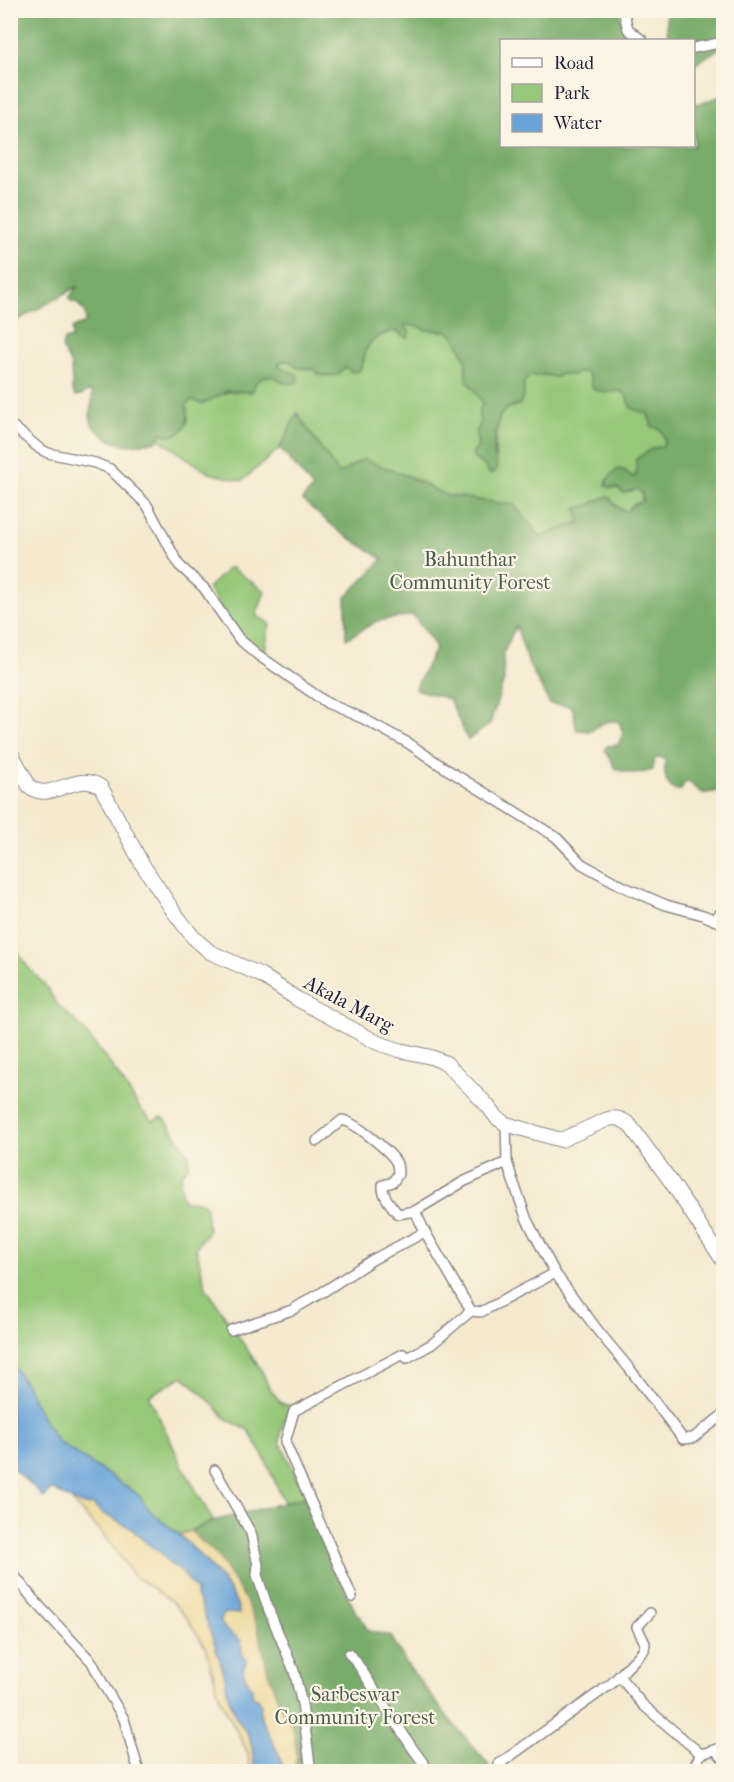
<svg xmlns="http://www.w3.org/2000/svg" width="734" height="1782" viewBox="0 0 734 1782" font-family="'IM FELL French Canon',serif">
<style>
.green{fill:#96c879;stroke:#5c755a;stroke-width:1.5}
.forest{fill:#78ac69;stroke:#4d6752;stroke-width:1.5}
.sand{fill:#eeda9e;stroke:#887e6c;stroke-width:1.5}
.water{fill:#69a4d9;stroke:#46638a;stroke-width:1.5}
.lines{fill:none;stroke-linecap:round;stroke-linejoin:round}
.minor-casing{stroke:#8c8686;stroke-width:12}
.secondary-casing{stroke:#8c8686;stroke-width:16}
.minor{stroke:#fff;stroke-width:9}
.secondary{stroke:#fff;stroke-width:14}
.labels{text-anchor:middle;dominant-baseline:central;stroke-width:4.5;stroke-linejoin:round;paint-order:stroke}
.park-label{font-size:20px;fill:#4b5c51;stroke:#fcf5e5}
.street-label{font-size:20px;fill:#22223b;stroke:#fcf5e5}
</style>
<rect width="100%" height="100%" fill="#fcf5e5"/>
<filter id="ink" filterUnits="userSpaceOnUse"><feTurbulence type="fractalNoise" baseFrequency=".0167" numOctaves="2"/><feDisplacementMap in="SourceGraphic" scale="12" xChannelSelector="R" yChannelSelector="G"/><feConvolveMatrix kernelMatrix="1 2 1 2 8 2 1 2 1" color-interpolation-filters="sRGB"/></filter>
<filter id="wash" filterUnits="userSpaceOnUse"><feTurbulence type="fractalNoise" baseFrequency=".008" numOctaves="4" result="noise"/><feDisplacementMap in="SourceGraphic" scale="24" xChannelSelector="R" yChannelSelector="G"/><feGaussianBlur stdDeviation="1.35" result="paint"/><feColorMatrix in="noise" values="0 0 0 0 0 0 0 0 0 0 0 0 0 0 0 0 0 1.4 0 .05"/><feComposite in="paint" operator="in"/></filter>
<g filter="url(#wash)">
<rect width="100%" height="100%" fill="#f5ead0"/>
<g class="green">
<path d="M405,325L417,326L426,330L447,331L455,336L466,360L465,372L471,386L474,388L483,403L479,411L480,425L476,433L478,447L473,453L478,462L484,465L487,471L496,458C493,450 497,420 502,413C506,408 514,407 520,404L524,395V382L530,376L546,375L555,377L563,374L573,375L578,372H585L589,375L593,389L605,393L618,391L625,393L631,408L648,413L652,426L661,429L665,440L663,446L653,448L637,459L636,476L633,477L624,470L610,488H617L624,493L637,489L642,493V503L632,505L628,511C620,511 618,507 613,501L600,499L590,505L579,507L580,522L541,537L513,505L445,495L410,477L339,474L297,414L280,448L242,481L209,473L159,439L160,433C175,438 180,432 188,421L186,405L193,400L206,403C225,390 229,391 251,392L253,391C254,381 265,373 275,377C278,378 280,381 283,383L290,371H285L278,365L282,361H290L298,368L314,369L333,376L345,367H362L367,346L376,338L392,331L399,333L406,338Z"/>
<polygon points="230,567 265,591 256,616 270,623 264,656 234,628 208,588"/>
<polygon points="10,932 19,953 27,966 44,984 57,1004 84,1030 116,1072 141,1110 153,1121 161,1117 165,1119 189,1154 188,1166 182,1173 180,1182 182,1196 184,1201 199,1201 205,1204 206,1208 208,1231 196,1248 206,1288 263,1373 268,1386 281,1403 290,1406 282,1425 280,1442 306,1497 284,1502 262,1453 248,1430 226,1419 208,1399 183,1376 149,1396 181,1463 213,1521 180,1535 146,1508 139,1495 58,1442 46,1424 26,1385 11,1362"/>
</g>
<g class="forest">
<path d="M11,11H619L623,29L629,40H502V146H694V102L699,104L721,96L723,102V790C704,793 705,798 689,782L684,783L681,790H674C664,782 664,772 665,760L661,757C653,757 653,764 653,770C641,774 627,774 615,768L605,749L607,746L618,745L623,733L619,722C609,718 598,725 591,731L577,730C573,722 577,714 571,706L550,704L529,665L516,626L503,654L504,680L490,724L468,740L449,699L415,689L436,647L413,615L377,621L346,639V597L383,559L340,532L302,500L313,488L280,448L297,413L339,474L363,459L410,477L445,495L514,505L541,537L580,522L576,508L590,505L600,499L608,496C615,503 618,511 628,511L632,505L643,501L642,493L637,489L624,493L617,488L606,486C606,478 612,474 618,469L624,470L633,477L636,476V459L653,448L663,446L665,440L661,430L652,426L648,414L631,408L625,393L618,391L605,393L593,389L589,375L585,372H578L573,375L563,374L555,377L546,375L530,376L524,382V395L520,404L507,409L500,416L494,441V453L497,468L495,472L490,474L484,465L473,458V453L478,447L476,433L480,425L479,411L483,403L466,378V360L454,336L447,331L426,330L417,326L405,325V327L409,331L408,338H406C403,335 399,331 394,331C385,331 370,340 367,348C363,356 364,363 359,371L352,372L345,367L338,375L323,376L318,374L314,369L298,368L290,361H282L278,366C283,371 290,371 297,374L298,380L296,383C292,383 289,384 285,383C279,382 281,381 276,378C266,373 254,380 253,391L251,392L227,391L202,404L192,400L186,405C192,424 181,441 161,433L157,441C138,445 119,449 103,435C97,431 92,427 91,421C88,411 94,402 92,392L88,391L82,395L75,396L72,389L71,365L62,348L64,340L72,338V329C76,325 82,326 86,322L85,312L76,302H72L69,298L78,286L11,324Z"/>
<polygon points="666,11 723,11 723,38 719,49 694,64 694,40 668,40"/>
<polygon points="306,1497 322,1539 357,1615 360,1615 368,1631 391,1636 406,1663 450,1720 489,1765 482,1772 294,1771 297,1755 293,1727 282,1709 276,1695 268,1672 257,1625 245,1599 217,1555 190,1531 213,1521"/>
</g>
<g class="sand">
<polygon points="69,1498 88,1506 93,1505 102,1513 131,1528 144,1541 161,1553 170,1564 180,1570 196,1590 196,1596 201,1605 216,1648 226,1680 227,1692 235,1715 249,1736 252,1747 255,1771 250,1771 248,1753 220,1699 206,1648 186,1617 171,1601 133,1575 108,1540"/>
<path d="M190,1531L217,1555L245,1599L257,1625L268,1672L276,1695L282,1709L293,1727L297,1755L294,1771H283L280,1757L261,1718L258,1699L252,1695V1688L248,1685L243,1671L246,1659L242,1653L241,1641C232,1632 213,1627 225,1613H239C237,1589 197,1553 180,1535Z"/>
</g>
<path class="water" d="M10,1362L26,1385L46,1424L58,1442L139,1495C149,1514 162,1520 178,1534C194,1548 239,1594 239,1614L225,1613L220,1619C222,1631 232,1632 239,1639C244,1644 240,1648 242,1653C243,1656 246,1659 248,1661L243,1667C243,1673 248,1684 252,1688V1695C268,1710 258,1701 261,1718L280,1757L283,1771H255L252,1747L249,1736L235,1715L227,1692L226,1680L216,1648L201,1605L196,1596V1590L180,1570L170,1564L161,1553L144,1541L131,1528L102,1513L93,1505C80,1508 63,1495 52,1489L43,1498L37,1490L11,1467Z"/>
</g>
<g filter="url(#ink)">
<g class="lines">
<g class="minor-casing">
<g id="minor">
<polyline points="623,10 628,29 642,40"/>
<polyline points="694,48 719,43 724,45"/>
<polyline points="10,424 40,449 48,453 95,463 110,469 147,505 179,565 204,588 239,639 258,655 327,703 362,718 408,743 440,765 556,837 582,864 624,887 666,905 703,915 724,924"/>
<polyline points="714,920 724,909"/>
<polyline points="506,1124 507,1162 512,1178 527,1220 555,1273 599,1332 629,1368 683,1439 693,1438 724,1414"/>
<path d="M317,1141L342,1120C353,1121 393,1153 397,1164C398,1168 398,1171 398,1174L393,1182L383,1185C382,1196 391,1205 398,1214L415,1211"/>
<polyline points="425,1232 471,1311"/>
<polyline points="231,1330 292,1310 326,1290 372,1260 425,1232 415,1211 463,1182 507,1162"/>
<polyline points="215,1470 251,1533 258,1565 257,1575 268,1608 294,1671 302,1704 311,1772"/>
<polyline points="10,1570 33,1599 92,1662 103,1684 124,1719 139,1772"/>
<polyline points="352,1597 285,1442 294,1411 403,1354 407,1358 432,1344 471,1311 481,1312 555,1273"/>
<polyline points="349,1654 355,1660 413,1749 430,1772"/>
<polyline points="619,1676 644,1650 645,1643 637,1627 650,1613"/>
<polyline points="715,1750 724,1759"/>
<polyline points="499,1764 611,1684 619,1676 643,1705 701,1754"/>
<polyline points="691,1772 701,1754 724,1747"/>
</g>
</g>
<g class="secondary-casing">
<path id="secondary" d="M10,751L29,786C51,805 75,769 101,787L142,864L174,912L193,937L210,952L261,975L297,999L378,1043L399,1050L431,1057L446,1063L487,1105L497,1118L506,1124L561,1140L608,1119C617,1117 621,1119 629,1124L672,1183L724,1262"/>
</g>
<use href="#minor" class="minor"/>
<use href="#secondary" class="secondary"/>
</g>
</g>
<g class="labels">
<g class="park-label">
<text x="470" y="559">Bahunthar<tspan x="470" dy="23">Community Forest</tspan></text>
<text x="355" y="1694">Sarbeswar<tspan x="355" dy="23">Community Forest</tspan></text>
</g>
<g class="street-label">
<text transform="translate(349 1004) rotate(28)">Akala Marg</text>
</g>
</g>
<rect width="734" height="1782" fill="none" stroke="#fcf5e5" stroke-width="36"/>
<rect x="500" y="39" width="195" height="108" fill="#fcf5e5" stroke="#a5a1a1" stroke-width="1.5"/>
<rect x="512" y="58" width="30" height="9" fill="#ffffff" stroke="#a5a1a1" stroke-width="1.5"/>
<text x="554" y="69" font-size="18" fill="#22223b">Road</text>
<rect x="512" y="84" width="30" height="18" fill="#96c879" stroke="#a5a1a1" stroke-width="1.5"/>
<text x="554" y="99" font-size="18" fill="#22223b">Park</text>
<rect x="512" y="114" width="30" height="18" fill="#69a4d9" stroke="#a5a1a1" stroke-width="1.5"/>
<text x="554" y="129" font-size="18" fill="#22223b">Water</text>
</svg>
